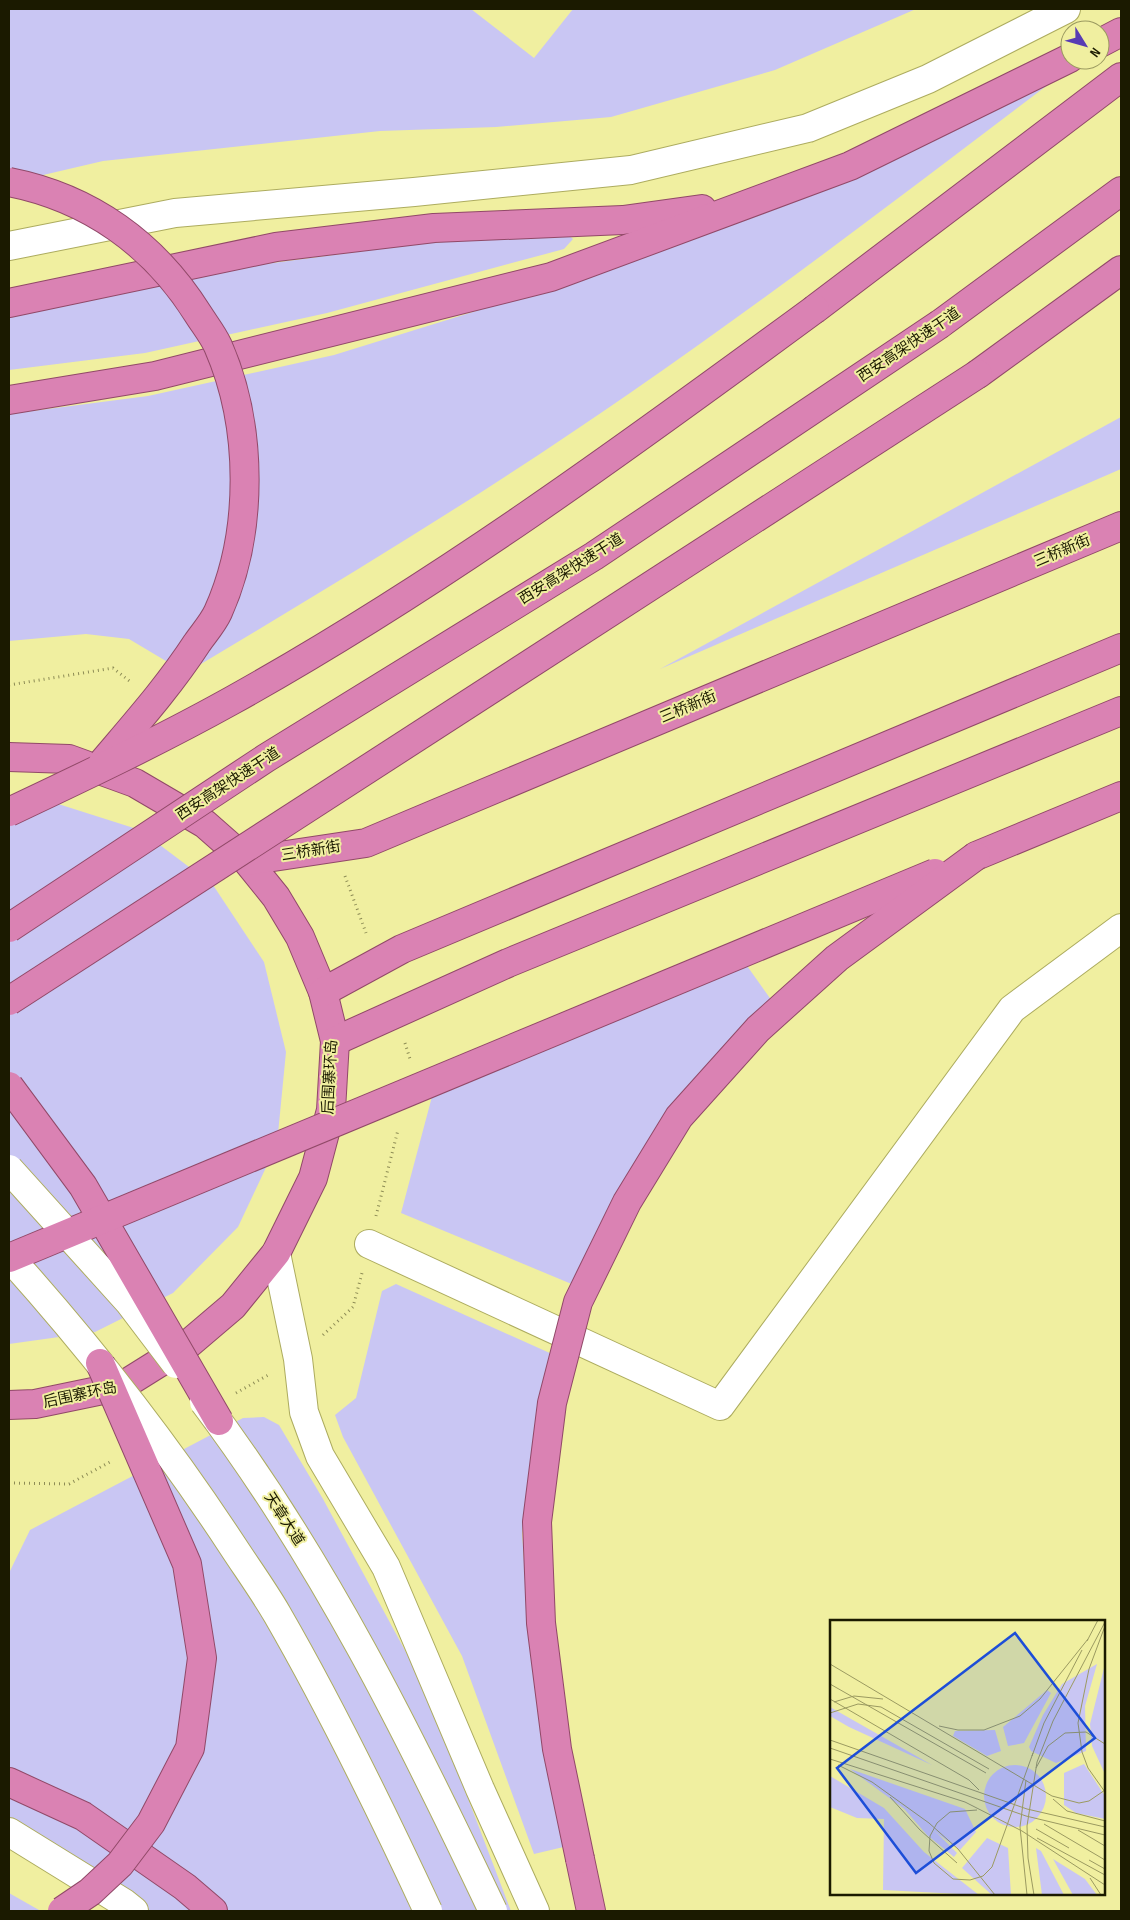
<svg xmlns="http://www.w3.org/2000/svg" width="1130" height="1920" viewBox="0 0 1130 1920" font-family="'Sofia Sans Condensed','Noto Sans SC',sans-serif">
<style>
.green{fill:#c9c6f3}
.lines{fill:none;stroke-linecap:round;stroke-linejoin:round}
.minor-casing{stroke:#adac5f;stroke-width:30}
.tertiary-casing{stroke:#adac5f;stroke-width:30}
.trunk-casing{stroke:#914968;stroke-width:30}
.path{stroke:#8d8c55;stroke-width:3;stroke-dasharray:1 4;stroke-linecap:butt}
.minor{stroke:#fff;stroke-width:28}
.tertiary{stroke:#fff;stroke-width:28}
.trunk{stroke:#da82b3;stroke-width:28}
.secondary-bridge-casing{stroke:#adac5f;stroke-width:30;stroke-linecap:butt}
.trunk-bridge-casing{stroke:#914968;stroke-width:30;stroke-linecap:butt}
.secondary-bridge{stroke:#fff;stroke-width:28}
.trunk-bridge{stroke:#da82b3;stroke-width:28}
.labels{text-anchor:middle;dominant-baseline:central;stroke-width:4;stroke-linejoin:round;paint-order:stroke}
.street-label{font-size:15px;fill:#1b1a00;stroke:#f0efa0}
.inset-road{fill:none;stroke:#9b9a60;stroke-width:1}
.view{fill:#1d4ed8;fill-opacity:0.15;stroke:#1d4ed8;stroke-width:2.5}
.inset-edge{fill:none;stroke:#1b1a00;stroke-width:2.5}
</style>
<rect width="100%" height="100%" fill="#f0efa0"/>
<g class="green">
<polygon points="9,9 471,9 534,58 573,9 916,9 775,70 611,117 496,127 380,131 103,161 9,183"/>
<path d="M1049,84C911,189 773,294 630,393C486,493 336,583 186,673L129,639L86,634L9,641V414L148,396L334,355L544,290L931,141Z"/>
<polygon points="566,233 573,239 564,249 327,313 145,353 9,370 9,316 198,273 416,244"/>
<polygon points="1121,417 1121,469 660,669"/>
<polygon points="52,802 140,830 213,885 264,962 286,1052 277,1144 238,1227 173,1293 95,1332 9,1344 9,804"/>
<polygon points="745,963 772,1001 574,1285 401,1213 434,1089"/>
<polygon points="396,1284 552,1354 539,1416 522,1533 530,1644 572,1845 534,1854 462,1656 343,1437 335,1415 356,1398 382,1291"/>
<polygon points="264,1417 279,1425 323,1499 427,1691 511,1911 147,1911 84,1867 9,1822 9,1573 30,1530 243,1418"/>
<polygon points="9,1893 39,1910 40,1911 9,1911"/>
</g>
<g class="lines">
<g class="minor-casing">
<polyline id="minor" points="369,1244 720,1406 1012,1009 1121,928"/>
</g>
<g class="tertiary-casing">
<g id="tertiary">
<polyline points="9,246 175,213 414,192 631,170 808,128 928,79 1066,9"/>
<polyline points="276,1253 298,1359 304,1412 320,1456 386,1567 480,1789 535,1911"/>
<polyline points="9,1832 124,1903 134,1911"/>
</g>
</g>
<g class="trunk-casing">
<g id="trunk">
<polyline points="1100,43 1121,32"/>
<polyline points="9,303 276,247 434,228 623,220 702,209"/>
<polyline points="815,309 1121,77"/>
<polyline points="940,324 1121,191"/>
<polyline points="978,374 1121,270"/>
<polyline points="9,400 155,376 551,277 850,166 1070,58"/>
<polyline points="9,757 69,759 135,783 205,824 247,861 276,897 300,937 323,992 335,1041 331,1110 313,1178 276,1253 233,1306 186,1346 122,1386 35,1404 9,1405"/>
<polyline points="976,856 1121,796"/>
<polyline points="247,861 366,843 1121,526"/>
<polyline points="323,992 402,949 1121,648"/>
<polyline points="335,1041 508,963 1121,711"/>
<polyline points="9,1782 83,1816 185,1887 213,1911"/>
<polyline points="580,1859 591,1911"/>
</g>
</g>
<g class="path">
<polyline points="9,685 113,668 132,683"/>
<polyline points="345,876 366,933"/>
<polyline points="405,1043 410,1059"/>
<polyline points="376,1216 398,1130"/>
<polyline points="323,1335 353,1307 362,1273"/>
<polyline points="236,1393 270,1374"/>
<polyline points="9,1483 69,1484 110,1462"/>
</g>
<use href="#minor" class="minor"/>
<use href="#tertiary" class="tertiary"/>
<use href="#trunk" class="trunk"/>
<g class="secondary-bridge-casing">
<g id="secondary-bridge">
<polyline points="9,1169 129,1302 176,1364"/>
<path d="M9,1257C90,1347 165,1443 232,1545C247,1568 263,1590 277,1614C333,1711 381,1810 428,1911"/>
<path d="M204,1402C323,1560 409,1734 493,1911"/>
</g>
</g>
<g class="trunk-bridge-casing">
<g id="trunk-bridge">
<path d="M9,182C90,198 154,244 198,314C205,325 213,335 218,346C253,426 254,532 218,612C213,623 204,633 197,643C169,686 136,723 103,762"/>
<path d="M9,812C83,777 159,741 231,701C436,587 626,448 815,309"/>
<polyline points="9,928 266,758 594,556 940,324"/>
<polyline points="9,1001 978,374"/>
<polyline points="9,1086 83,1186 219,1421"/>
<polyline points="9,1258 935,873"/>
<polyline points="580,1859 557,1749 541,1623 537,1522 552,1403 578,1302 627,1202 679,1117 758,1029 837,958 976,856"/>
<polyline points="62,1911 90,1892 120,1864 151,1823 190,1748 202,1658 187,1564 100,1363"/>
</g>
</g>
<use href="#secondary-bridge" class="secondary-bridge"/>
<use href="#trunk-bridge" class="trunk-bridge"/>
</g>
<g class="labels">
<g class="street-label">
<text transform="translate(909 345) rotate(-34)">西安高架快速干道</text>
<text transform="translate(1062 551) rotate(-23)">三桥新街</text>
<text transform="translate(571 569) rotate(-32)">西安高架快速干道</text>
<text transform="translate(688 707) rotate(-23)">三桥新街</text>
<text transform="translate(228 784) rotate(-33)">西安高架快速干道</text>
<text transform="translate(311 851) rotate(-9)">三桥新街</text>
<text transform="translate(330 1077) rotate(-87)">后围寨环岛</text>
<text transform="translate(80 1395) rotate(-12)">后围寨环岛</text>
<text transform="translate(284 1519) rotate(57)">天章大道</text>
</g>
</g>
<g transform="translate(830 1620)">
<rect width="275" height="275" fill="#f0efa0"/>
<path d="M267,44L255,86L256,131L226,143L201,131L199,127L213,95L232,64ZM275,44V154L262,126L260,104ZM217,70L221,73L194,123L178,126L173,107ZM0,87L102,145L19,107L0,96ZM165,110L171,131L157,136L123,116L125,111ZM254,144L275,176V199L246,193L234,185V153ZM154 176a31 31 0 1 1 62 0a31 31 0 1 1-62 0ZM20,149L135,189L146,212L130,230ZM0,156L54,188L94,232L149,275L53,270L54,199L27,198L0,187ZM69,183L109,215L127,233L124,237L97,215ZM157,218L178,228L181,275H162L132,248ZM206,228L211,231L234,275H212ZM223,239L255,259L267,275H243Z" fill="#c9c6f3"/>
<path class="inset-road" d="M275,6L259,49L248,103L252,132L258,148L275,172M257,21L268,0M0,44L222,176L249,183L259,181L275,170M0,64L156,153M0,79L139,160L149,170M4,82L24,76L53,79M0,93L28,84L51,87L159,149M109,106L128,110H154L190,96L210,79L258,19M0,120L197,189L275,207M0,128L196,196L275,215M202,136L214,103L252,30M0,139L135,182L192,211L275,265M8,145L42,162L99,203L128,229L165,275M206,148L218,126L235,113L256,112L275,124M196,160L190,207L197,275M60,177L90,210L127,243M223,179L237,191L275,201M147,190L120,192L107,203L100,216L99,231L104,243L123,259L140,260L153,256L162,247L203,133M214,204L275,240M206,209L239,228M248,210L275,226M207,218L275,255M259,240L275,249M260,258L271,275M204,275L198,238L197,206L207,142L223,101L275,2"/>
<path class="view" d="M185,13L265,118L86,253L7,148Z"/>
<rect width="275" height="275" class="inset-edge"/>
</g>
<rect width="1130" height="1920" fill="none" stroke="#1b1a00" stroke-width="20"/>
<g transform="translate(1085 45) rotate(127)"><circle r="24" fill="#f0efa0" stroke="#9b9a60"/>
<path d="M0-4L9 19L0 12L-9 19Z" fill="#583cb4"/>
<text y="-8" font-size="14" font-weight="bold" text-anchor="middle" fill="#1b1a00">N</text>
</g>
</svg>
